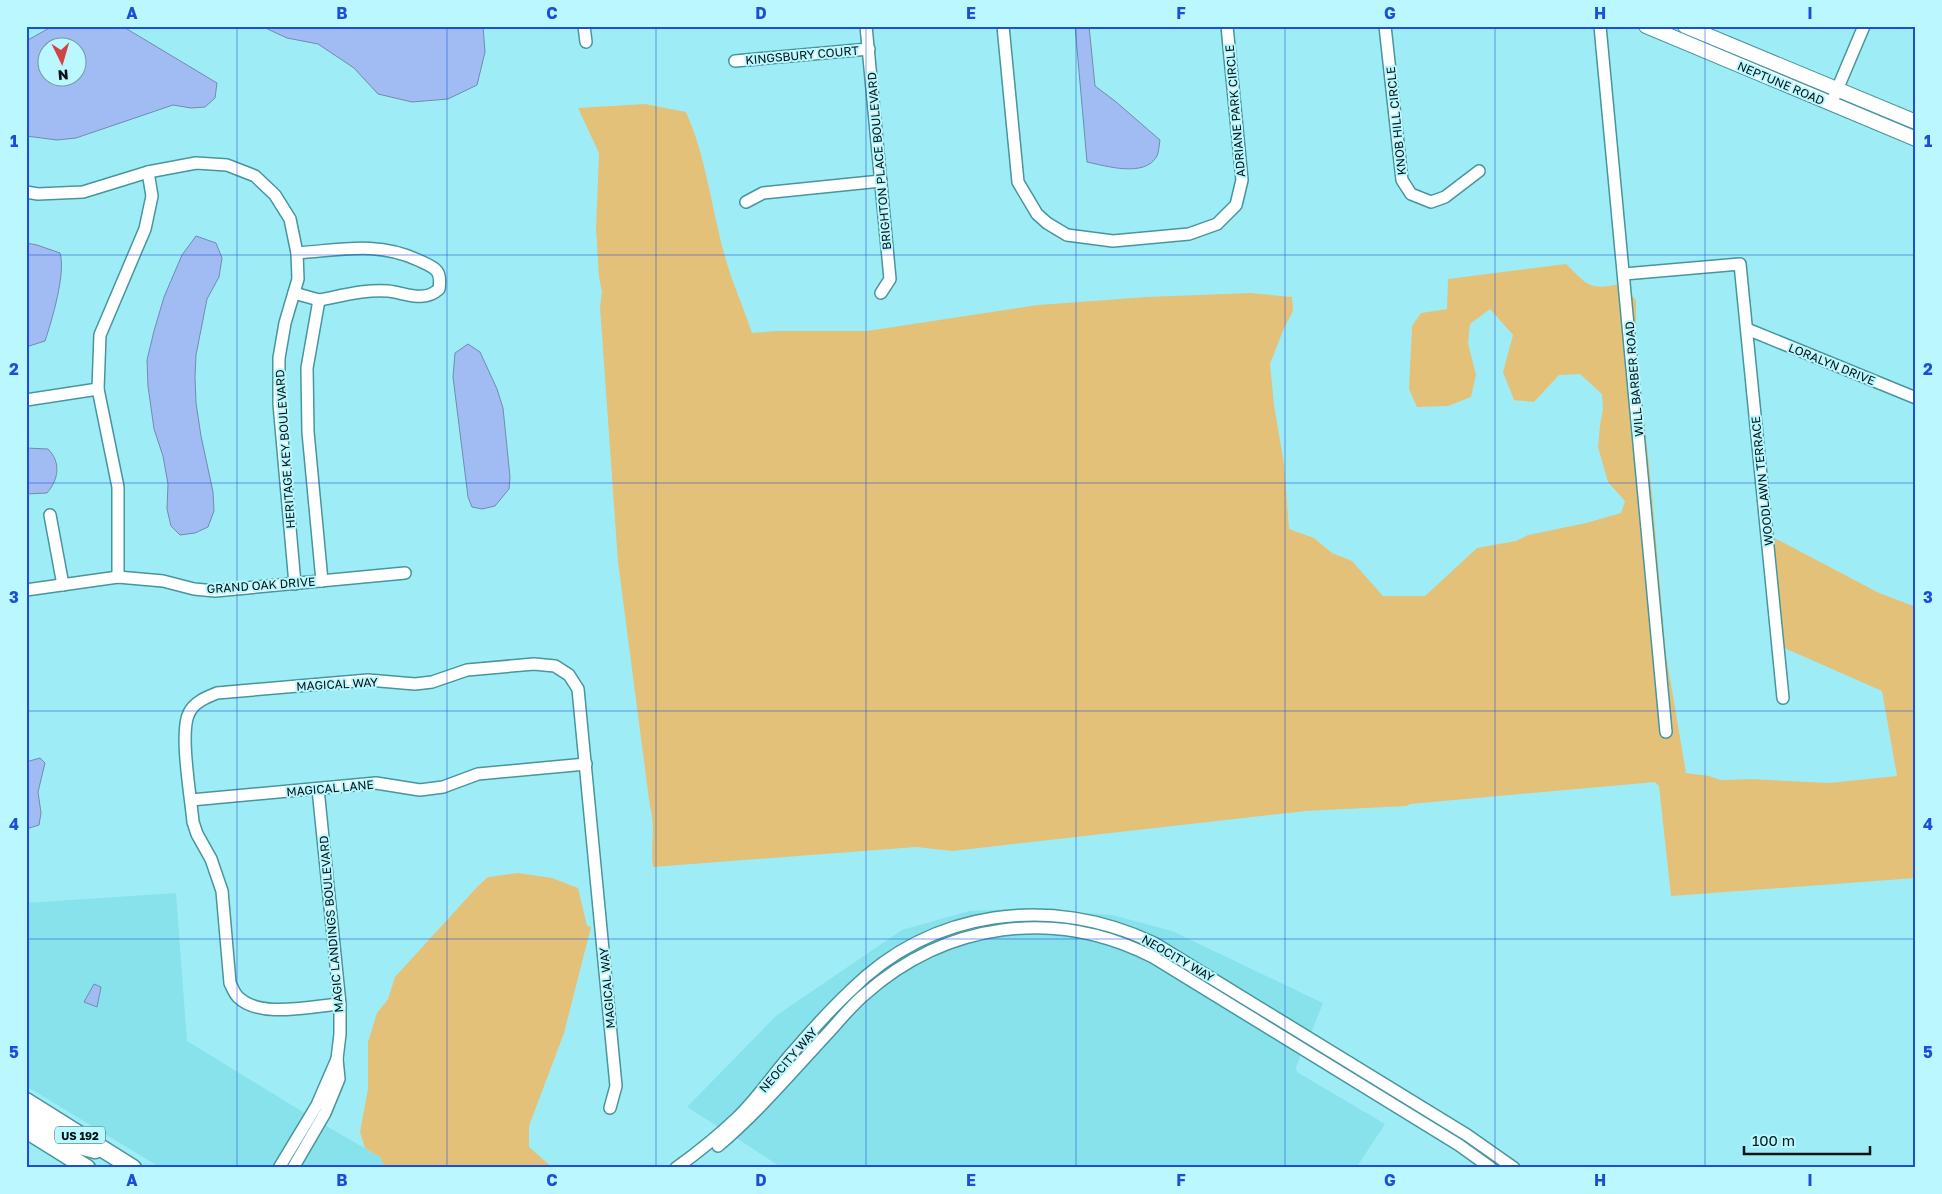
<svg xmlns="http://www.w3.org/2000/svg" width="1942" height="1194" viewBox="0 0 1942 1194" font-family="'Golos Text',sans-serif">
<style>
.built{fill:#87e2ec}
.green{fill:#e4c178}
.water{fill:#a1bcf3;stroke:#718ab1;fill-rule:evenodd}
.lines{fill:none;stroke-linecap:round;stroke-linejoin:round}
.minor-casing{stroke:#47969e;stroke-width:14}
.major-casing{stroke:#47969e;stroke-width:16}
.highway-casing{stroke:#47969e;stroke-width:19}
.minor{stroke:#fff;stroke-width:11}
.major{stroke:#fff;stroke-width:14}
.highway{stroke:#fff;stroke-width:16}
.grid{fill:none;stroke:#1d4ed8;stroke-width:1;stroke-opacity:0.55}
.labels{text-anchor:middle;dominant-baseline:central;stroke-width:4;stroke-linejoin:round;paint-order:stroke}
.shield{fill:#baf7fe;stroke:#38585c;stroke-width:1}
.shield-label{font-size:11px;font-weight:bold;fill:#001417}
.street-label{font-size:12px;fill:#001417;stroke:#baf7fe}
.neatline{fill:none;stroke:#1d4ed8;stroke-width:2}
.grid-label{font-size:16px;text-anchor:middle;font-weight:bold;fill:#1d4ed8}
</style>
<rect width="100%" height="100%" fill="#9eedf6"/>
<g class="built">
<polygon points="176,893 187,1041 316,1120 380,1157 385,1168 161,1168 26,1086 26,903"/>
<polygon points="1031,908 1112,915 1172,931 1323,1003 1311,1033 1178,951 1131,927 1105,918 1058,910 1029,909 1001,911 940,927 897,949 720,1128 687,1107 777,1015 902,930 969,911"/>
<polygon points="1058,933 1103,942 1164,968 1301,1054 1296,1068 1297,1072 1385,1124 1356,1168 782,1168 735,1137 852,1013 888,981 919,961 956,946 1005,934"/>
</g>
<g class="green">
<path d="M645,104L686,112C706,157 711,205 724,253C731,280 743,306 752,333L775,331H867L1038,305L1147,297L1250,293L1292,297L1293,311L1284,328L1270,364L1274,405L1284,464L1289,529L1314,538L1332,553L1352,561L1383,596H1425L1477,548L1516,541L1528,535L1586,523L1621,513L1625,501L1608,482L1598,447L1600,425L1603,409L1602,394L1580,374L1559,375L1534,402L1514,400L1503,372L1513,335L1490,309L1470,324L1468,343L1476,375L1471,397L1448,406L1417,407L1409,389L1412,326L1421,313L1447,309L1448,279L1566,264C1587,284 1589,291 1619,284L1636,300V344L1652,494L1666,655L1686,773L1709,776L1721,780L1751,779L1829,783L1897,776L1882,691L1775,644L1765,533L1879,593L1916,607V878L1671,896L1659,786L1655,782L1410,804L1407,806L1305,811L953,851L916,847L653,867C650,848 656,826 650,807L618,562L600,307L602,292L599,277L596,228L599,153L578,108Z"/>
<polygon points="518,873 552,878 578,888 587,926 591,927 564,1033 529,1126 529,1147 553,1168 385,1168 380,1157 365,1148 360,1132 368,1089 368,1042 377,1013 388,999 395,977 478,886 488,877"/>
</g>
<g class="water">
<path d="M53,26H122L217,83L215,98L205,107L191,108L173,105L76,138L57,140L26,136V41ZM48,48H78V78H48Z"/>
<polygon points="261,26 483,26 485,52 477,85 448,99 412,102 378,94 354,68 318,44 287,38"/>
<path d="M1075,26H1089L1095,86L1115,101L1160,140C1159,145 1159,152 1157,156C1145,178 1106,166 1087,162Z"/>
<polygon points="196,236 216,243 222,258 219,277 207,299 196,355 195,377 196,403 201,436 213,492 214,511 208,527 195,533 180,535 171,526 167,509 168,484 163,456 154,429 148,386 147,360 154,331 164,297 182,255"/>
<path d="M26,243L37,245L60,253C66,273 52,320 45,341L26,347Z"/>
<polygon points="468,344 480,352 497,389 503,408 510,477 509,489 495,506 482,509 472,507 468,497 453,377 455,353"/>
<path d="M26,448L48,449C61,462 59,479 47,493L26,494Z"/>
<polygon points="40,758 45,763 38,792 41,813 39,825 26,829 26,762"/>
<polygon points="94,984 101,987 97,1007 84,1002"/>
</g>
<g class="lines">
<g class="minor-casing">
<g id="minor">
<polyline points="584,26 586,42"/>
<polyline points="866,26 890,279 881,293"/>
<polyline points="1003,26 1018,182 1037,214 1047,223 1067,235 1113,241 1189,234 1217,224 1236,205 1242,180 1227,26"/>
<polyline points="1385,26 1402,180 1411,194 1431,202 1445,197 1479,171"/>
<polyline points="1600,26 1666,732"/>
<polyline points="735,61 869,49"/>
<polyline points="1831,104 1864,26"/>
<polyline points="26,192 38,194 83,192 148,172 196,163 227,165 255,176 275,195 290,219 297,253 298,279 285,323 279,358 279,404 295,584"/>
<polyline points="746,202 763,193 881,181"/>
<path d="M297,253C341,250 377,241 418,260C435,268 442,269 439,289C424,303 406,293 388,291C366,289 341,296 319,300"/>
<polyline points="1624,274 1740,264 1783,698"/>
<polyline points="294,293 319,300 307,368 308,432 322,581"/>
<polyline points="1747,329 1916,398"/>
<polyline points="26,400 98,389"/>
<polyline points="50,515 63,585"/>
<polyline points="118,577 118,487 98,389 100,335 145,229 152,196 148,172"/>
<polyline points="26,590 118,577 163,581 194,589 215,591 405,573"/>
<polyline points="191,800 376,783 420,790 443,787 478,774 586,764"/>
<path d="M340,1004C311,1006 260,1019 238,997C234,993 232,987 230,983L222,891L211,859L197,834L193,822C191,798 179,732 189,713C194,702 207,697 217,693L368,680L415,684L432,682L467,670L534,664L555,666L569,675L578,689L616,1086L610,1108"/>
<path d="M718,1146C758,1112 792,1072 827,1034C839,1021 850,1007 864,995C946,922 1055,907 1153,957L1459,1145L1491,1168"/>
<polyline points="279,1168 317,1105 337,1059"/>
<polyline points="293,1168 325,1113 339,1079 337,1059 340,1034 340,1004 318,789"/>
<path d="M676,1168C697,1153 718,1136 737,1118C758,1098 774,1073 793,1052C811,1031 830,1010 850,991C932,909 1051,894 1154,943L1467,1135L1514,1168"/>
</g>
</g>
<g class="major-casing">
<g id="major">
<polyline points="1646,26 1916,139"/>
<polyline points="1685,26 1916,122"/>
</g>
</g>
<g class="highway-casing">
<g id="highway">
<polyline points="26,1101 133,1168"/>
<polyline points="26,1116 68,1143 95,1150"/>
<polyline points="26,1130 87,1168"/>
</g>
</g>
<use href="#minor" class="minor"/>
<use href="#major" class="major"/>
<use href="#highway" class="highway"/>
</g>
<path class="grid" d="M237,26V1168M447,26V1168M656,26V1168M866,26V1168M1076,26V1168M1285,26V1168M1495,26V1168M1705,26V1168M26,255H1916M26,483H1916M26,711H1916M26,939H1916"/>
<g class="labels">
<rect class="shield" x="55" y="1126.5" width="50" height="17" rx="4"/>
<g class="shield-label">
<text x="80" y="1135">US 192</text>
</g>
<g class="street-label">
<text transform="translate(802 55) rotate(-5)">KINGSBURY COURT</text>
<text transform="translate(1781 83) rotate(23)">NEPTUNE ROAD</text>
<text transform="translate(1235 111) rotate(-95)">ADRIANE PARK CIRCLE</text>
<text transform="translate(1396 121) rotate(-96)">KNOB HILL CIRCLE</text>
<text transform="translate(879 161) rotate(-95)">BRIGHTON PLACE BOULEVARD</text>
<text transform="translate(1832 364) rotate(22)">LORALYN DRIVE</text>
<text transform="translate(1634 379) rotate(-95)">WILL BARBER ROAD</text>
<text transform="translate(285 449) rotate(-94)">HERITAGE KEY BOULEVARD</text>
<text transform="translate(1762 481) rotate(-96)">WOODLAWN TERRACE</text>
<text transform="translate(261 585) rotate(-4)">GRAND OAK DRIVE</text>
<text transform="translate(337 684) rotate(-3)">MAGICAL WAY</text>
<text transform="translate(330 788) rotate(-5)">MAGICAL LANE</text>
<text transform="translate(331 924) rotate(-95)">MAGIC LANDINGS BOULEVARD</text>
<text transform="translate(1178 958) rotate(30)">NEOCITY WAY</text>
<text transform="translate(607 988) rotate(-95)">MAGICAL WAY</text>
<text transform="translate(788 1060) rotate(-49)">NEOCITY WAY</text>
</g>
</g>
<rect width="1942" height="1194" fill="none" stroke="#baf7fe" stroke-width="55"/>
<g transform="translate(62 62) rotate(175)"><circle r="24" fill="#baf7fe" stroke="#709ca2"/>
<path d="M0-4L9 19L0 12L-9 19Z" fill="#d14242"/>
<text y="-8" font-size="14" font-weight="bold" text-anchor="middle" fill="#001417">N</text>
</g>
<path d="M1744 1146v8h126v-8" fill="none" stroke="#001417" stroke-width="2.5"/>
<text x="1752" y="1146" font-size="15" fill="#001417" stroke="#baf7fe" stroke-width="4" paint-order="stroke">100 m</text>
<rect x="28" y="28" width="1886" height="1138" class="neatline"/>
<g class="grid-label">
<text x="132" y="19">A</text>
<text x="342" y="19">B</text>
<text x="552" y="19">C</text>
<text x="761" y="19">D</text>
<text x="971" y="19">E</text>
<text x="1181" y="19">F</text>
<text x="1390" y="19">G</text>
<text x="1600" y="19">H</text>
<text x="1810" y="19">I</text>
<text x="14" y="147">1</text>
<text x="1928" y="147">1</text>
<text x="14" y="375">2</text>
<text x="1928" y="375">2</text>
<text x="14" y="603">3</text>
<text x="1928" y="603">3</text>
<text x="14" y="830">4</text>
<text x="1928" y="830">4</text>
<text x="14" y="1058">5</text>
<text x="1928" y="1058">5</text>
<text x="132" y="1186">A</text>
<text x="342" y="1186">B</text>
<text x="552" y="1186">C</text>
<text x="761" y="1186">D</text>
<text x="971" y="1186">E</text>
<text x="1181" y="1186">F</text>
<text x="1390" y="1186">G</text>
<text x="1600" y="1186">H</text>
<text x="1810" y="1186">I</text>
</g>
</svg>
